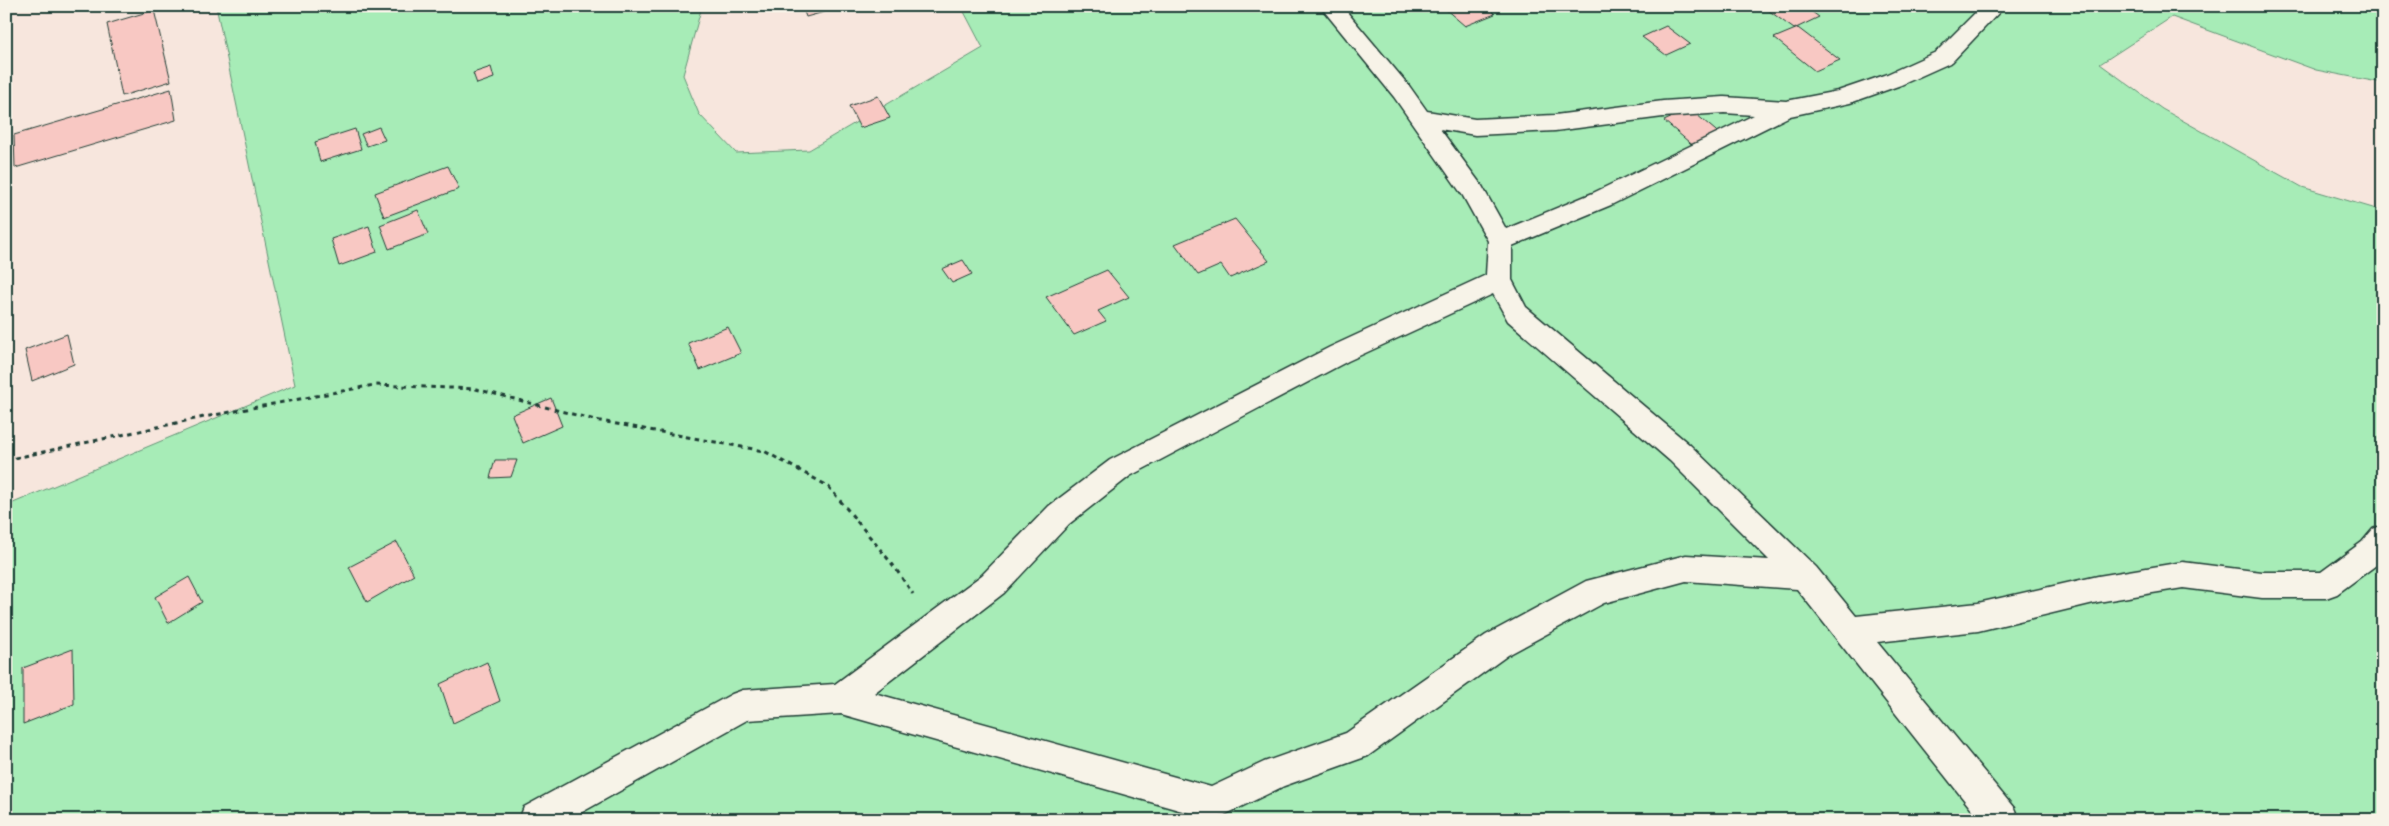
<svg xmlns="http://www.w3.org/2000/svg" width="2389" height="826" viewBox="0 0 2389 826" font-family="'Patrick Hand',sans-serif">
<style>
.green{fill:#a7ecb7;stroke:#639476}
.building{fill:#f8c8c3;stroke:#1f3d34}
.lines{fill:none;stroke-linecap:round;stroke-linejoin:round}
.minor-casing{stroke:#1f3d34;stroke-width:3}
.path{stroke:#1f3d34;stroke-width:3;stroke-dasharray:4.5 4.5;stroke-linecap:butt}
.minor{fill:#f7f3e8;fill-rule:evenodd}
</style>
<rect width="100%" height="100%" fill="#f7e6dd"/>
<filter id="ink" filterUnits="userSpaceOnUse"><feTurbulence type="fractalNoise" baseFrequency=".02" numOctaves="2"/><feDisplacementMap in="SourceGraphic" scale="10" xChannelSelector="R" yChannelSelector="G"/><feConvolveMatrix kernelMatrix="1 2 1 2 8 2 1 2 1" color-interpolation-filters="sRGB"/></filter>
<g filter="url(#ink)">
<polygon class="green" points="216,6 702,6 683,75 699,114 736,153 809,150 983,48 961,6 2383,6 2383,83 2316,70 2172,17 2100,64 2162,109 2302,187 2383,211 2383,820 6,820 6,506 295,385"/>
<g class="building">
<polygon points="802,6 833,6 835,9 806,17"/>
<polygon points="1448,6 1487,6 1495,14 1465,26 1444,8"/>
<polygon points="1777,6 1804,6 1819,17 1794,29 1768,10"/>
<polygon points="154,10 171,81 122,96 107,24"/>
<polygon points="1666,26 1690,44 1666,55 1642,37"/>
<polygon points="1798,28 1840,60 1815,71 1774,38"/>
<polygon points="491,67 494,78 477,84 473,73"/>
<polygon points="171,89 176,120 15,168 14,135"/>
<polygon points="878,96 890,118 860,128 849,106"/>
<polygon points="1690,109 1722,136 1696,148 1664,121"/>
<polygon points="379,127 385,140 367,146 361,134"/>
<polygon points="355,129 361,149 320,162 315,142"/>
<polygon points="448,166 459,189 384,217 375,193"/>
<polygon points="418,210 428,234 389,249 380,225"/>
<polygon points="1235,219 1269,261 1230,278 1221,265 1198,275 1175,244"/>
<polygon points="369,226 377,252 339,266 331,239"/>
<polygon points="963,260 972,274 952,283 942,269"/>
<polygon points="1107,270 1129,297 1098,311 1106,321 1074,335 1046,297"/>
<polygon points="728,327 741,353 700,370 688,343"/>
<polygon points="67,334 74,364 32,381 25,350"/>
<polygon points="551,398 562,426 523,443 512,415"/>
<polygon points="495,460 517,460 511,477 490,478"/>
<polygon points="397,542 414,575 367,602 349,567"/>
<polygon points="189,577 202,602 168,623 155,597"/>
<polygon points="73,649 74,704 23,724 23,668"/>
<polygon points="487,662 500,701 453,723 440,684"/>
</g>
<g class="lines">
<g class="minor-casing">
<path id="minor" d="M1320,6H1342L1410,87L1427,111L1475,119L1555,115L1663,101L1724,97L1786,101L1838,91L1885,75L1936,52L1982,6H2005L1952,62L1901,85L1850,103L1790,116L1611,205L1512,246V280L1526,307L1690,445L1816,567L1856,616L1978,603L2098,576L2183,562L2262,572H2321L2362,542L2373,529L2383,525V560L2337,594L2326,598H2262L2183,588L2098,602L1978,631L1877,642L2014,808L2019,820H1980L1797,589L1686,581L1604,603L1508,655L1368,756L1284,786L1214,820L841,714L747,720L568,820H519L524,807L732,694L743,690L835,684L982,575L1049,506L1110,460L1330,347L1486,275L1488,241L1463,196L1394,97ZM1724,113L1754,115L1593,193L1506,229L1482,186L1440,129L1475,135L1555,131L1663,117ZM1493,294L1508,321L1670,461L1769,560L1686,555L1586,581L1486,635L1346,733L1264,762L1211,787L874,693L1004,593L1069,524L1130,476L1348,361Z"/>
</g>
<polyline class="path" points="6,460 204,417 374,385 476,389 595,420 764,451 828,486 893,565 913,594"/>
<use href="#minor" class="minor"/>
</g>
</g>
<rect width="2389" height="826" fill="none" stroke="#f7f3e8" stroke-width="25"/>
<rect x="12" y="12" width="2364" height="801" fill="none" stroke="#1f3d34" stroke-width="2" filter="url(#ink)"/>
</svg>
